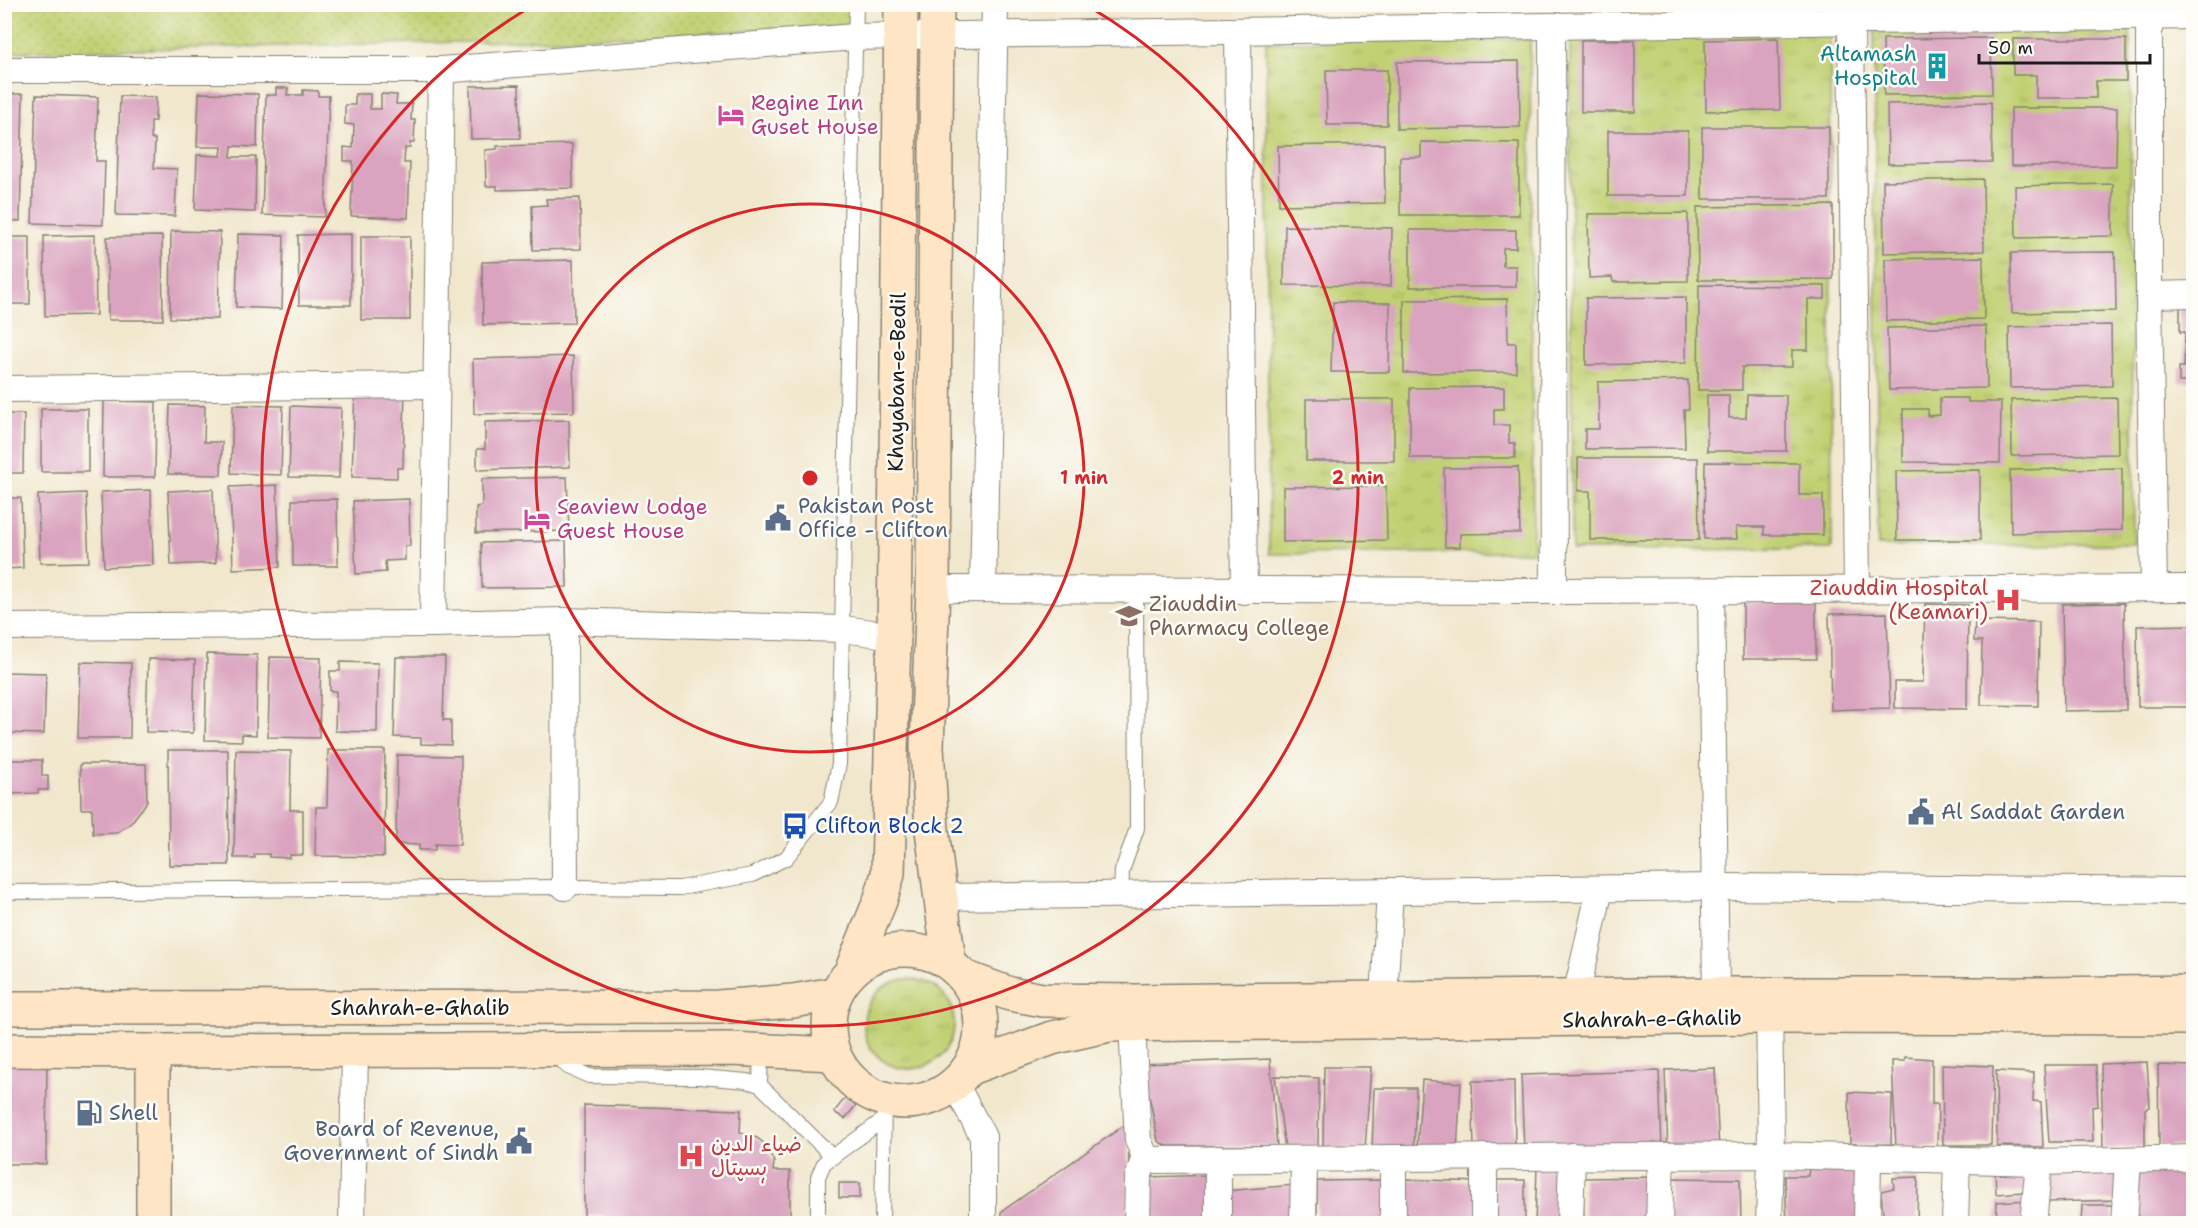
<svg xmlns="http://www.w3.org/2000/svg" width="2198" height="1228" viewBox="0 0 2198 1228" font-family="'Shantell Sans','Playpen Sans Arabic',sans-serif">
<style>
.grass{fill:url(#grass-tufts);stroke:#6e7647;stroke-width:1.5}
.park{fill:url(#park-dots);stroke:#6e7647;stroke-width:1.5}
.building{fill:#daa3bf}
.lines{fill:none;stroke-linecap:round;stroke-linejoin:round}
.lane-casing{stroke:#868274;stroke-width:16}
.street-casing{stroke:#868274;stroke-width:28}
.secondary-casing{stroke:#868274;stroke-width:36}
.lane{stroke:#fff;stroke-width:14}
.street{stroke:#fff;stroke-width:26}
.secondary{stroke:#fde5c5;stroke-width:33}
.ring{fill:none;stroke:#d62828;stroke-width:3}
.labels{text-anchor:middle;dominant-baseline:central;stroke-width:5;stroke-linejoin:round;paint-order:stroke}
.culture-label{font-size:21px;fill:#0d838f;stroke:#fdfcf7;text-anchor:end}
.hotel-label{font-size:21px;fill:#b23c85;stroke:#fdfcf7;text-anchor:start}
.street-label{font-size:21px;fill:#1c1c1c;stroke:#fdfcf7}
.service-label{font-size:21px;fill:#4e5e75;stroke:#fdfcf7;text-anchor:start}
.health-label{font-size:21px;fill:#be3a42;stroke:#fdfcf7;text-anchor:end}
.education-label{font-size:21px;fill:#785e54;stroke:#fdfcf7;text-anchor:start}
.transit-label{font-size:21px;fill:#164399;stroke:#fdfcf7;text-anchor:start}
.centre{fill:#d62828;stroke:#fdfcf7;stroke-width:3}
.ring-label{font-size:18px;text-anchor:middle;font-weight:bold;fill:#d62828;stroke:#fdfcf7;stroke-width:5;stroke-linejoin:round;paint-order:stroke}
</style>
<defs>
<pattern id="grass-tufts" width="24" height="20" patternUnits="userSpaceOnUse" patternTransform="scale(1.5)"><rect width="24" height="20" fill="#c1d072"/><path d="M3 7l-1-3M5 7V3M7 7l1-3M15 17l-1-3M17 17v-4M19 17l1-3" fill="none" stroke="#a5b262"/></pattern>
<pattern id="park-dots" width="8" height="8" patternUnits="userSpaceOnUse" patternTransform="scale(1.5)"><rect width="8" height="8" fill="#c1d072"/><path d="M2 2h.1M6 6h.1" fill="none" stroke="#a5b262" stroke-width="1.8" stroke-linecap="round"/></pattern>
</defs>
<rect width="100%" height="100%" fill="#fdfcf7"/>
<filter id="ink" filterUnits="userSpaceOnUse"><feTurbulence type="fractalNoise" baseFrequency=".0167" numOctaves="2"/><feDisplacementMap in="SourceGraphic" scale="12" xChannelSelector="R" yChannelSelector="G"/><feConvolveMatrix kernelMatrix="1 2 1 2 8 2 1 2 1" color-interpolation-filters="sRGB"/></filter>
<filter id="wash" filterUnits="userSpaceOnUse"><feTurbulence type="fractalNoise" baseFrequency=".008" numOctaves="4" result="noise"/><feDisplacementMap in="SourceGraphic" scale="24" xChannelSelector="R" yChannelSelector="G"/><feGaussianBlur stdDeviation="1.35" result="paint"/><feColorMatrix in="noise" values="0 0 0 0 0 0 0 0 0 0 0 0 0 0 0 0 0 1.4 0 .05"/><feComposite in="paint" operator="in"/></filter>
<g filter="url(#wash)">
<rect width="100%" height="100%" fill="#f1e7cd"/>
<g class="grass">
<polygon points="2130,30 2134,544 1878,546 1874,32"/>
<polygon points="1830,33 1832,549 1572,550 1570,35"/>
<polygon points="1530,39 1533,552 1269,554 1266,42"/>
<circle cx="909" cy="1024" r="45"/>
</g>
<polygon class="park" points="4,5 855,5 854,26 511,41 5,52"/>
<g id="blocks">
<g class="building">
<polygon points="1778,38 1780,110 1706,111 1705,40"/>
<polygon points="1991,38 1992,94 1884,95 1883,39"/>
<polygon points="2013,39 2126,39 2126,81 2096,81 2096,98 2036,98 2036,75 2013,75"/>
<rect x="1581" y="40" width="54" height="72"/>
<polygon points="1519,61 1520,127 1397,129 1397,62"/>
<polygon points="1326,70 1387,70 1387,125 1327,125"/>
<polygon points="519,85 520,138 471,139 470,86"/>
<polygon points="276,88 288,88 287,95 303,95 303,90 318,91 318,96 329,96 325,217 262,215 266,95 276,95"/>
<polygon points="199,93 258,94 257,147 232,146 231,157 256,157 255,212 195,210 197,155 221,156 222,147 197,147"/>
<polygon points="4,94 23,94 20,221 4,221"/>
<polygon points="355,94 370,94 370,109 381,109 381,94 397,95 396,104 412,104 411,120 415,120 414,143 410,143 410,148 405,148 404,163 410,163 408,218 351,216 353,161 344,161 344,147 353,148 354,125 345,124 345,105 355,105"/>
<polygon points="36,95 98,97 96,161 105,161 103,225 32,223"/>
<polygon points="120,96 156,97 155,121 151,121 151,139 155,139 154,168 177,169 175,216 116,215"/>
<polygon points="1991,102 1992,162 1888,164 1887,104"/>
<polygon points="2011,108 2117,108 2116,166 2011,166"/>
<rect x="1702" y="127" width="127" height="72"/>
<rect x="1608" y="131" width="80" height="65"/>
<polygon points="1421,142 1519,143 1519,215 1400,215 1400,157 1421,157"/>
<polygon points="572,144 573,188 497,190 497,186 486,186 485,150 497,149 497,146"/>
<polygon points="1384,144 1385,203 1279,205 1278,146"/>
<polygon points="1983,179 1984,251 1884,253 1883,181"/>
<polygon points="2113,184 2113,236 2016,238 2015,186"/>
<polygon points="580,198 581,249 533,250 532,206 547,205 546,199"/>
<polygon points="1833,205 1833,279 1698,280 1697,207"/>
<polygon points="1688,213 1688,281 1613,282 1612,277 1589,278 1588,214"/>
<polygon points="1285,226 1392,228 1391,286 1284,285"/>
<polygon points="1410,230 1516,230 1516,248 1503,248 1503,266 1516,266 1516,287 1410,287"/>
<polygon points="171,231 220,232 218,319 170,318"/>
<polygon points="238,234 284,235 282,309 236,307"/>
<polygon points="351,234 351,305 299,305 298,235"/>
<polygon points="95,235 96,315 45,316 44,236"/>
<polygon points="162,236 163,320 108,320 107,237"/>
<rect x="361" y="236" width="49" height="84"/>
<polygon points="4,237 30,237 30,304 9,304 9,294 4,294"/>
<polygon points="2115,252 2116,311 2012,313 2011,253"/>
<polygon points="1983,257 1984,319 1886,321 1885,259"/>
<polygon points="573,260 574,323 483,325 482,262"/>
<polygon points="1699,285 1825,286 1825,299 1808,299 1808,350 1792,350 1792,367 1742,367 1742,390 1698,390"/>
<polygon points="1686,297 1686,363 1586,365 1586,298"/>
<polygon points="1507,299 1508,343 1516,343 1516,372 1404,373 1404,300"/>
<polygon points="1333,302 1390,303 1389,372 1331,372"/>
<polygon points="2180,307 2194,307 2194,382 2179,382 2179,367 2184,367 2185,332 2180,332"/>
<polygon points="2111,325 2112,386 2010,388 2009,327"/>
<polygon points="1986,326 1987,388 1889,390 1887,328"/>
<polygon points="573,356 574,412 474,414 473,359"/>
<polygon points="1688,380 1689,410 1684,410 1685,448 1585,449 1585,429 1599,429 1598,382"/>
<polygon points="355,387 405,389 403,468 397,468 397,478 352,477"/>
<polygon points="1504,387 1504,409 1494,409 1494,425 1509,425 1509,443 1515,443 1515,458 1410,458 1410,388"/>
<polygon points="1707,395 1729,395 1729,418 1746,418 1747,395 1786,395 1786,451 1707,451"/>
<polygon points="1940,398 1968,398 1968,402 2001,402 2000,463 1903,462 1903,409 1928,409 1928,416 1940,415"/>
<polygon points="2117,398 2118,454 2012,456 2011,400"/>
<rect x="1306" y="399" width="88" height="62"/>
<polygon points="104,401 156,402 155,477 103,477"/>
<polygon points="170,405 205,406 204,442 222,442 221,475 168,474"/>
<polygon points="233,405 283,406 281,475 231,473"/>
<polygon points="291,406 341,408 339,478 289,477"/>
<rect x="41" y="409" width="47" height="63"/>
<polygon points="4,414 24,414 23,473 4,473"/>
<polygon points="569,420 570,467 477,470 477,449 485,449 485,422"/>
<polygon points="1578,458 1698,458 1699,540 1590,540 1590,491 1578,491"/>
<polygon points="1705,462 1799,463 1799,495 1823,495 1823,535 1764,535 1764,527 1736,527 1737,539 1704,539"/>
<polygon points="1518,467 1520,533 1460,534 1460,547 1445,547 1444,468"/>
<polygon points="2122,468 2122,530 2011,533 2010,470"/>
<polygon points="1980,470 1980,540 1897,540 1896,471"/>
<polygon points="567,477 569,531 476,533 476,507 482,506 482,479"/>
<polygon points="277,485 280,567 233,569 230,487"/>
<polygon points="1386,486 1387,540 1283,542 1283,487"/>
<polygon points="213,489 216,563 171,565 168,491"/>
<polygon points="151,490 153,565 104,567 101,492"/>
<polygon points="86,493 89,562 40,563 38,495"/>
<polygon points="4,498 21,498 23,568 4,569"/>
<polygon points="337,499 338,566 293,566 292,500"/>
<polygon points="409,499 410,546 405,546 405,560 385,561 386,572 356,574 353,501"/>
<polygon points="566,541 567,587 482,588 481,543"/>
<rect x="1743" y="602" width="73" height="57"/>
<polygon points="2124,603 2126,710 2064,711 2062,604"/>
<polygon points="1925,604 1968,605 1967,709 1895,708 1895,682 1923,682"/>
<polygon points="1887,613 1890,708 1831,710 1829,614"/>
<polygon points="1975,621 2039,622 2038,706 1981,705 1982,641 1974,641"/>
<polygon points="2194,625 2194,707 2138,707 2137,626"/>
<polygon points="207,654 257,655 256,735 242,734 242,741 205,740"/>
<polygon points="270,657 321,658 319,738 268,737"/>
<polygon points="396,657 445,657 443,720 451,720 451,745 421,744 421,738 394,737"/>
<polygon points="148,659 195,660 193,733 146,732"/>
<polygon points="80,662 131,663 130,738 78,738"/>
<polygon points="340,662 378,663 377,732 335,731 336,691 330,691 330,671 340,671"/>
<polygon points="4,672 46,673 44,734 4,733"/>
<polygon points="168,750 228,750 229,865 169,865"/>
<polygon points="236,750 291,751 290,810 303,810 303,855 290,855 290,858 269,857 269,854 254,854 255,858 234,858"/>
<polygon points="328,750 385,750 384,857 315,856 316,807 327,807"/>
<polygon points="397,755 461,756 460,845 435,844 435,850 419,850 419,845 396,844"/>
<polygon points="4,760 42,760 42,776 48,776 48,790 38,790 38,793 4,794"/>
<polygon points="80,764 146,764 147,802 131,823 116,833 93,834 92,809 81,809"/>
<polygon points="1905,1057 1932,1059 1932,1104 1938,1104 1937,1146 1896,1149 1892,1061 1905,1061"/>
<polygon points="1270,1059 1277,1146 1166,1146 1158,1141 1143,1064"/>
<polygon points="4,1061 47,1061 46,1164 4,1164"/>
<polygon points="2147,1062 2150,1107 2145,1109 2145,1147 2103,1149 2101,1064"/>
<polygon points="1942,1064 1993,1066 1991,1145 1943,1145"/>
<polygon points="2044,1065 2096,1065 2098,1106 2092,1107 2093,1142 2049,1142"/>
<polygon points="2158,1065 2194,1066 2190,1146 2159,1146"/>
<polygon points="1324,1067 1371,1067 1365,1149 1323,1149"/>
<polygon points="1715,1068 1719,1151 1668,1154 1665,1070"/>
<polygon points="1659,1071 1662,1149 1524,1150 1521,1075"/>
<polygon points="1996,1071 2034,1073 2033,1101 2041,1102 2043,1147 1997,1146"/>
<polygon points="1275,1076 1319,1078 1318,1146 1285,1148"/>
<polygon points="1422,1080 1461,1083 1457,1150 1417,1149"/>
<polygon points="1472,1081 1514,1081 1515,1148 1474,1148"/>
<polygon points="1374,1088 1416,1088 1414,1152 1372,1152"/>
<polygon points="1849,1092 1892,1094 1891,1144 1850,1145"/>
<polygon points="846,1097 856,1105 845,1119 834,1112"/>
<polygon points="584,1105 741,1110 740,1132 757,1138 765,1144 774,1162 773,1171 790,1171 790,1224 606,1224 607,1216 584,1216"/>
<polygon points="1129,1122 1128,1224 1001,1224 1001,1212"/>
<polygon points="1809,1167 1860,1169 1859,1224 1787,1224 1785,1176 1808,1176"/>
<polygon points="2026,1167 2025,1192 1996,1194 1995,1169"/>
<polygon points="2047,1167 2121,1171 2120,1200 2048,1202"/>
<polygon points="1537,1168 1567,1169 1568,1224 1535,1224"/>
<rect x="2132" y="1170" width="62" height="54"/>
<polygon points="1215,1175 1216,1224 1147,1224 1146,1177"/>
<polygon points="1650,1177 1651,1224 1584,1224 1583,1178"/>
<polygon points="1918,1177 1917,1224 1884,1224 1881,1191 1894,1188 1893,1178"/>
<polygon points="1670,1178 1740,1179 1741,1224 1669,1224"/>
<polygon points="1404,1179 1477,1182 1476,1224 1405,1224"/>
<polygon points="1388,1180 1388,1224 1317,1224 1317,1181"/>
<polygon points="1493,1180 1525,1180 1525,1224 1491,1224"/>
<rect x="839" y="1183" width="21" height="15"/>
<polygon points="1295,1185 1297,1224 1227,1224 1225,1191"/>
<polygon points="2028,1200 2030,1224 1996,1224 1997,1202"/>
<polygon points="2082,1205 2113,1205 2113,1224 2081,1224"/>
</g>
</g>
</g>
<g filter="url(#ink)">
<use href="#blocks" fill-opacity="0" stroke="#868274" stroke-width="1.5"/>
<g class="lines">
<g class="lane-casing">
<g id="lane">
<polyline points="4,892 565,887 680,888 752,875 786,858 831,802 839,764 856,4"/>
<polyline points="1121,895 1122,871 1137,828 1136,590"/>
<polyline points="554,1054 568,1067 589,1076 700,1077 747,1081 760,1085 833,1157"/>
<polyline points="760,1085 761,1050"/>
<polyline points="818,1224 818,1177 824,1163 883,1120"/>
<polyline points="882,1224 884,1098"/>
</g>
</g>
<g class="street-casing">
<g id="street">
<polyline points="2149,16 2149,295 2154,588"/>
<polyline points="1851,21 1857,590"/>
<polyline points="1552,26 1554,591"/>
<polyline points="1238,32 1244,591"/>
<polyline points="4,70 441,70 855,37 901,36 2194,16"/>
<polyline points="2149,295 2194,294"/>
<polyline points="4,389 435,385"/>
<polyline points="933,589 1554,591 2194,588"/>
<polyline points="983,589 995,4"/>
<polyline points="1711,591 1716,994"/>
<polyline points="564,621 565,887"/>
<polyline points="433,624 441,70"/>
<polyline points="4,627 433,624 564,621 843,629 894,636"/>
<polyline points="941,897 1715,887 2194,891"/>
<polyline points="1576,996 1600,889"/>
<polyline points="1384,998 1390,891"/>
<polyline points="1132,1024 1138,1140 1145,1156 1152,1160 1771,1155 2039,1162 2194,1158"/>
<polyline points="955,1084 983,1137 983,1224"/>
<polyline points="1484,1157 1484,1224"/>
<polyline points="1218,1159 1218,1224"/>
<polyline points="352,1224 355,1050"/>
<polyline points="1137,1224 1138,1178 1145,1156"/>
<polyline points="1303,1224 1304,1159"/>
<polyline points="1393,1224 1393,1158"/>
<polyline points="1570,1224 1572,1156"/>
<polyline points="1659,1224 1661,1156"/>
<polyline points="1769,1224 1771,1155 1769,999"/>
<polyline points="1867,1224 1868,1158"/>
<polyline points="1955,1224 1957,1160"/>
<polyline points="2033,1224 2039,1162"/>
<polyline points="2124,1224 2128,1160"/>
</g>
</g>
<g class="secondary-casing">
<g id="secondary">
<polyline points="937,4 933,589 927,747 932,830 949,962"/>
<circle cx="905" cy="1026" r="76"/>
<polyline points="852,969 880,901 888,874 894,636 901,4"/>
<polyline points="967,978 1010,994 1043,1000 1136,1001 1716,994 2041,994 2194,992"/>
<polyline points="4,1008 718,1007 793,1001 834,994"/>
<polyline points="4,1050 153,1051 731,1049 833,1054"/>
<polyline points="153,1051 153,1224"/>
<polyline points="970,1068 1052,1038 1110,1025 1768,1017 2194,1018"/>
</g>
</g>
<use href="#lane" class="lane"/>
<use href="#street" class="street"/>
<use href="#secondary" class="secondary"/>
</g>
</g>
<g class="ring">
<circle cx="810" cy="478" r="274"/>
<path d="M1088 6A548 548 0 1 1 532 6"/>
</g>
<defs>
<g id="building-bare" transform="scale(2.07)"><path d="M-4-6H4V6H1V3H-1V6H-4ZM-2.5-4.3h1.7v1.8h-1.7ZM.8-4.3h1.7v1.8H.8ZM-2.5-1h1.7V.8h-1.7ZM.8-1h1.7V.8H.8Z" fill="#0f9aa8" stroke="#fdfcf7" stroke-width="2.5" paint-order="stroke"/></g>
<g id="hotel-bare" transform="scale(2.07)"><path d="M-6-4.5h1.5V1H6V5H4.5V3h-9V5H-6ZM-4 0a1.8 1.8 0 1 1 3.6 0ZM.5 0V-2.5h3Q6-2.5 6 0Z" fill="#d1479c" stroke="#fdfcf7" stroke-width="2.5" paint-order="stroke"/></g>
<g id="civic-bare" transform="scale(2.07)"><path d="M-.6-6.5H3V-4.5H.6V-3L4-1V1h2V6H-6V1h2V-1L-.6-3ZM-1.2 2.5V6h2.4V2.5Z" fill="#5c6f8a" stroke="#fdfcf7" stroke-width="2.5" paint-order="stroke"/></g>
<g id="hospital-bare" transform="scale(2.07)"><path d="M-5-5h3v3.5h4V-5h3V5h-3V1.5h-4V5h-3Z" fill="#e0444e" stroke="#fdfcf7" stroke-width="2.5" paint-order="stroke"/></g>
<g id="university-bare" transform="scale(2.07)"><path d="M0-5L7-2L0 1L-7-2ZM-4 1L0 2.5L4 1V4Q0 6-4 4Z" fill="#8d6e63" stroke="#fdfcf7" stroke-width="2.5" paint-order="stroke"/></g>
<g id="bus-bare" transform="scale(2.07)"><path d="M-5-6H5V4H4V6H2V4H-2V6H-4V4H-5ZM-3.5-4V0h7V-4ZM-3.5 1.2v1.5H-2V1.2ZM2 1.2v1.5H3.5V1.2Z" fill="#1a4fb4" stroke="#fdfcf7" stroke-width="2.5" paint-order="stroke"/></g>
<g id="fuel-bare" transform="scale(2.07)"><path d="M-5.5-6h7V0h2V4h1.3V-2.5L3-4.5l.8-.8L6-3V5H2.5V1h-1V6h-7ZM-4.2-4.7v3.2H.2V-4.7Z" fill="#5c6f8a" stroke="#fdfcf7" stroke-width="2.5" paint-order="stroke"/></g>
</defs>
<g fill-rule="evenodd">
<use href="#building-bare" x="1937" y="66"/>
<use href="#hotel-bare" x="731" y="115"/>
<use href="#civic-bare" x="778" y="518"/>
<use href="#hotel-bare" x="537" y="519"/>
<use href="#hospital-bare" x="2008" y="600"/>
<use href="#university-bare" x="1129" y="616"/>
<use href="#civic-bare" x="1921" y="812"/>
<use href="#bus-bare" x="795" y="826"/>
<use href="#fuel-bare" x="89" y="1113"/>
<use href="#civic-bare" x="519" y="1141"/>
<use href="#hospital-bare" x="691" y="1156"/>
</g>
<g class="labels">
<g class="culture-label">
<text x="1917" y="54">Altamash<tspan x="1917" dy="24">Hospital</tspan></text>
</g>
<g class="hotel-label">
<text x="751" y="103">Regine Inn<tspan x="751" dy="24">Guset House</tspan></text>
<text x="557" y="507">Seaview Lodge<tspan x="557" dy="24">Guest House</tspan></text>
</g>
<g class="street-label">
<text transform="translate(897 382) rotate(-89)">Khayaban-e-Bedil</text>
<text x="420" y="1008">Shahrah-e-Ghalib</text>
<text transform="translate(1652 1019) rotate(-1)">Shahrah-e-Ghalib</text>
</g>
<g class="service-label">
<text x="798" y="506">Pakistan Post<tspan x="798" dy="24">Office - Clifton</tspan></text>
<text x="1941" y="812">Al Saddat Garden</text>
<text x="109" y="1113">Shell</text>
<text x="499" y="1129" text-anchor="end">Board of Revenue,<tspan x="499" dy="24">Government of Sindh</tspan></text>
</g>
<g class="health-label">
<text x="1988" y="588">Ziauddin Hospital<tspan x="1988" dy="24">(Keamari)</tspan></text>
<text x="711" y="1144" text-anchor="start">ضیاء الدین<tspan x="711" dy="24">ہسپتال</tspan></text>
</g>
<g class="education-label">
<text x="1149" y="604">Ziauddin<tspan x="1149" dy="24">Pharmacy College</tspan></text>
</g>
<g class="transit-label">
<text x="815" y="826">Clifton Block 2</text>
</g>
</g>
<circle cx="810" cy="478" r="9" class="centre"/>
<g class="ring-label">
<text x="1084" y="484">1 min</text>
<text x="1358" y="484">2 min</text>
</g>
<rect width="2198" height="1228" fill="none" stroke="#fdfcf7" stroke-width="24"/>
<path d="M1979 54v9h171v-9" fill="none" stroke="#1c1c1c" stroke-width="3"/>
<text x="1988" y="54" font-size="18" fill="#1c1c1c" stroke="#fdfcf7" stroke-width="4.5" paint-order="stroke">50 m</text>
</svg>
